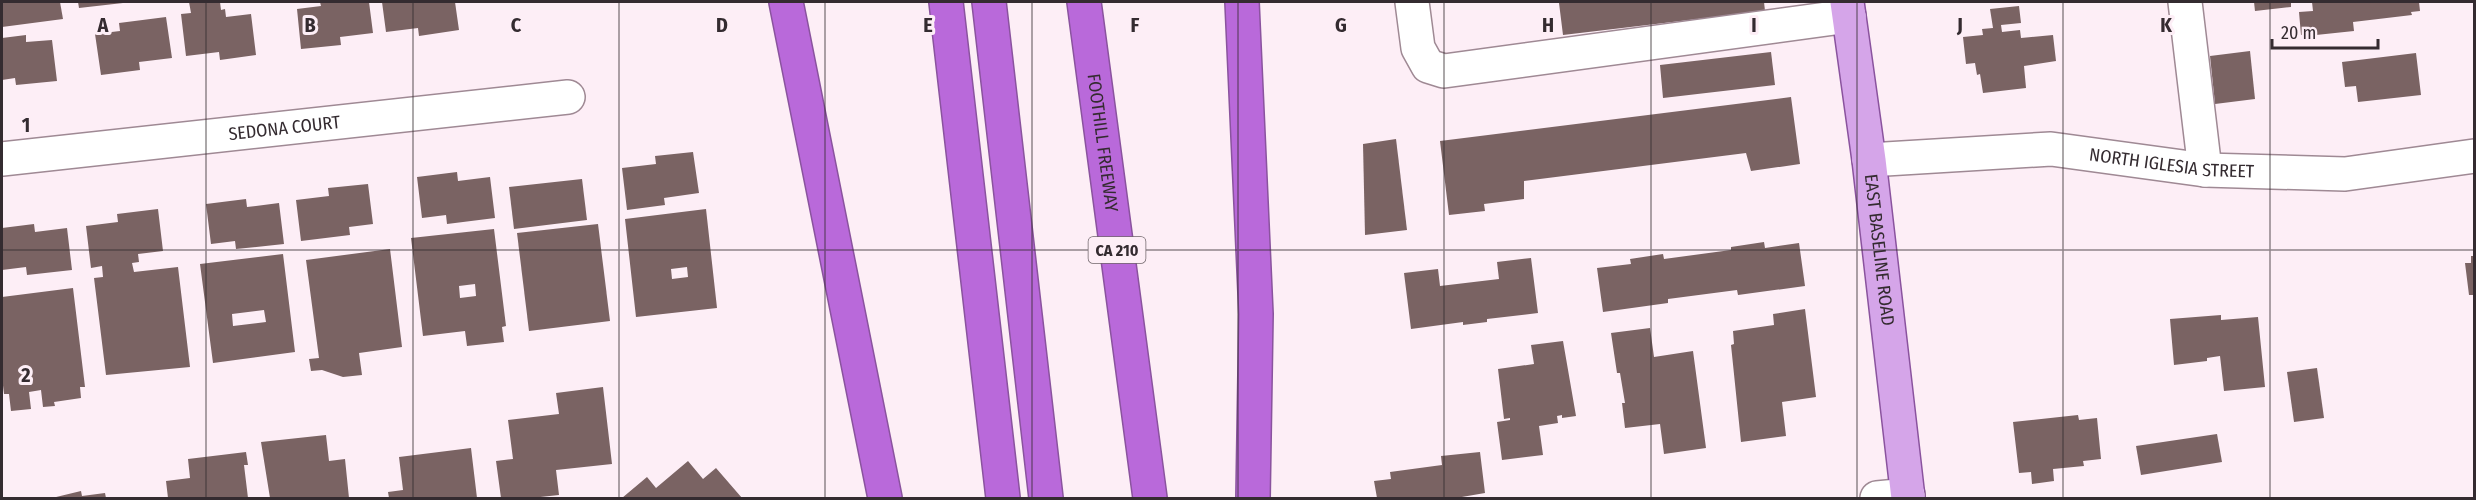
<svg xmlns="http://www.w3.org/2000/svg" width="2476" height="500" viewBox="0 0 2476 500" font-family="'Fira Sans Condensed',sans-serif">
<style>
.building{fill:#7a6363;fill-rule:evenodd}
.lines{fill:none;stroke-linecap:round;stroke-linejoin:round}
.minor-casing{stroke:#9f8994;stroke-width:36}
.major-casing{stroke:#8a539e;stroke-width:36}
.highway-casing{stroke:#8a539e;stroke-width:36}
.minor{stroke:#fff;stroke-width:33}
.major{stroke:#d5a5e9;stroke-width:33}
.highway{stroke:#b969da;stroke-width:33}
.grid{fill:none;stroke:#342b30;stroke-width:1.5;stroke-opacity:0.55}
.labels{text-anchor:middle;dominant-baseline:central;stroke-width:6;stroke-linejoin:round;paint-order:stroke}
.shield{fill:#fdeef6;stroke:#70666b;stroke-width:1.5}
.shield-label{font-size:16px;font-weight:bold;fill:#342b30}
.street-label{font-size:18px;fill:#342b30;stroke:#fdeef6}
.grid-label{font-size:20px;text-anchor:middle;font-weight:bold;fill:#342b30;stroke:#fdeef6;stroke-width:6;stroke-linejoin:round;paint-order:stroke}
</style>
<rect width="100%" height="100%" fill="#fdeef6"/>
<g class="building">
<polygon points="2,2 60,2 63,19 2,27"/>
<polygon points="78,2 123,2 123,3 79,8"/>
<polygon points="189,2 220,2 221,10 225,9 226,17 251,14 256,55 220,60 219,52 186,56 181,14 191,13"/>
<polygon points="320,2 369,2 373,33 340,37 341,45 301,49 297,9 321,6"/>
<polygon points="382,2 455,2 459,30 419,36 418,28 386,32"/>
<polygon points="1568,2 1764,2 1765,11 1563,35 1559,3"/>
<polygon points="2254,2 2291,2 2291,7 2255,11"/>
<polygon points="2312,2 2419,2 2420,11 2411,12 2412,15 2353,22 2354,31 2316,35 2316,33 2301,35 2299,12 2313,11"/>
<polygon points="2019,6 2021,23 2001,25 2002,32 2020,30 2021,38 2053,35 2056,61 2024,66 2026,88 1983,93 1980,74 1977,75 1975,63 1966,64 1963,37 1983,35 1982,29 1993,28 1990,9"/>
<polygon points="166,17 172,58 139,62 140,70 101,75 95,34 120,31 119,23"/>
<polygon points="26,35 26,42 52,40 57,81 16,85 15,78 2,80 2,38"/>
<polygon points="2250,51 2255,99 2215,104 2210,56"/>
<polygon points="1771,52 1775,85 1663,98 1660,65"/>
<polygon points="2416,53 2421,95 2358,102 2356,86 2345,87 2342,62"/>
<polygon points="1791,97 1800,164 1751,171 1746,153 1524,181 1524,199 1484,204 1485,211 1449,215 1440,141"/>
<polygon points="1396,139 1407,230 1365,235 1363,144"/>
<polygon points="693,152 699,193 664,198 665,205 627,210 622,168 656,164 655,156"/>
<polygon points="457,172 458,181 490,177 495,218 447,224 446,215 422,218 417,177"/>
<polygon points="582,179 587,220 514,229 509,187"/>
<polygon points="368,184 373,224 349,227 350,235 301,241 296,200 329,196 328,188"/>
<polygon points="246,199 247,207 279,203 284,244 236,249 235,241 211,244 206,204"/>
<polygon points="158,209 163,251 138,254 139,262 132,263 134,272 178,267 190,367 106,375 94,278 103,277 102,266 91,268 86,226 118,222 117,214"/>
<path d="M706,209L717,308L636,317L625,219ZM687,267L688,277L672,279L671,269Z"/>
<polygon points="34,224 35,232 67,228 72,270 27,275 26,267 2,270 2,228"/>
<polygon points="598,224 610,321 529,331 517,233"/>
<path d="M494,229L506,326L502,327L504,342L467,346L465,331L423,336L411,238ZM475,284L476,296L460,298L459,286Z"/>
<polygon points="1764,242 1765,248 1799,243 1805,286 1738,295 1737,290 1668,299 1668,303 1603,312 1597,268 1631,264 1630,259 1663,254 1664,259 1731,250 1731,247"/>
<polygon points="390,249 402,347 359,353 362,375 343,377 322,370 311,371 309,359 319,358 306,260"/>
<path d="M283,254L295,352L213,363L200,264ZM264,310L266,322L233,326L232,314Z"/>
<polygon points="2471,256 2474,256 2474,295 2469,295 2465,263 2471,263"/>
<polygon points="1531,258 1538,313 1487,319 1487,322 1463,325 1463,322 1411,329 1404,273 1438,269 1440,286 1499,279 1497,262"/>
<polygon points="73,288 85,387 80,387 81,398 54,402 55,406 43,407 41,390 29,392 31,409 11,411 9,394 4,394 2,377 2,297"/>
<polygon points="1805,309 1816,397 1782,402 1786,436 1741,442 1731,345 1734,344 1733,331 1774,325 1773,314"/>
<polygon points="2221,315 2221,320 2258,317 2265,387 2224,391 2220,356 2207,358 2207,361 2174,365 2170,319"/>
<polygon points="1650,328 1654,357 1693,351 1706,448 1664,454 1660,424 1625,428 1622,403 1625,403 1620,373 1617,373 1611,333"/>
<polygon points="1563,341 1576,416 1562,418 1562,415 1557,416 1558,423 1539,426 1543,455 1502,460 1497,422 1510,420 1510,418 1504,419 1498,369 1534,364 1531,345"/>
<polygon points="2317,368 2324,418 2294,422 2287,372"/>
<polygon points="603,387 612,464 556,470 559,495 531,498 501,498 496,461 513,459 508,420 559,414 556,393"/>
<polygon points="2078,415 2079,420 2097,418 2101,459 2083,461 2084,466 2053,469 2054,481 2032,484 2031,472 2019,473 2013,422"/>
<polygon points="2217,434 2222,462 2141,475 2136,446"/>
<polygon points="326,435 329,461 345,459 349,498 270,498 261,442"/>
<polygon points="471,448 477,498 389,498 388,492 403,490 399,457"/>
<polygon points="246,452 248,465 244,465 248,498 168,498 166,481 190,478 188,459"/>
<polygon points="1480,452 1485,493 1456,498 1377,498 1374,481 1391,479 1390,472 1442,465 1441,456"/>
<polygon points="688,461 703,479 716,468 742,498 622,498 647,477 656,488"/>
<polygon points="81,491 82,496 105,493 106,498 52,498"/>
</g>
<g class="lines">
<g class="minor-casing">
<g id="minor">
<polyline points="1412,2 1418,48 1428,66 1444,71 1849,16"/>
<polyline points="2185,2 2205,170"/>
<path id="s1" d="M2,159L568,97"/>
<path id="s2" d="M1869,160L2051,149L2205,170L2345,174L2474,156"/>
<polyline points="1877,498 1908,495"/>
</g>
</g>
<g class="major-casing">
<g id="major">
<path id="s3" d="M1847,2L1869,160L1908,498"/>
</g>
</g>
<g class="highway-casing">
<g id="highway">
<polyline points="786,2 885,498"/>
<polyline points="946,2 1003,498"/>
<polyline points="989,2 1046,498"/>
<path id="s4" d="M1084,2L1150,498"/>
<polyline points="1242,2 1256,314 1253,498"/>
</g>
</g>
<use href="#minor" class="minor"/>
<use href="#major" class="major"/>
<use href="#highway" class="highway"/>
</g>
<path class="grid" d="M206,2V498M413,2V498M619,2V498M825,2V498M1032,2V498M1238,2V498M1444,2V498M1651,2V498M1857,2V498M2063,2V498M2270,2V498M2,250H2474"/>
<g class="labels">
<rect class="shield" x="1088.5" y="237" width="57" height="26" rx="4.5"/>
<g class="shield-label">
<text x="1117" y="250">CA 210</text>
</g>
<g class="street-label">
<text stroke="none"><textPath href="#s1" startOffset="284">SEDONA COURT</textPath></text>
<text stroke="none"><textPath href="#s4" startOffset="142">FOOTHILL FREEWAY</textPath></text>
<text stroke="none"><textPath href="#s2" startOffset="304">NORTH IGLESIA STREET</textPath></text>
<text stroke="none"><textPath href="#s3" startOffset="250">EAST BASELINE ROAD</textPath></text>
</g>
</g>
<g class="grid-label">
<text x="103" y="32">A</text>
<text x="310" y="32">B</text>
<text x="516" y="32">C</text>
<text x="722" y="32">D</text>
<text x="928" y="32">E</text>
<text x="1135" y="32">F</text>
<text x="1341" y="32">G</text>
<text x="1548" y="32">H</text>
<text x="1754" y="32">I</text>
<text x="1960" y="32">J</text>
<text x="2166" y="32">K</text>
<text x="26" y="132">1</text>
<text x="26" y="382">2</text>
</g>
<rect width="2476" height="500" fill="none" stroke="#342b30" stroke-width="6"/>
<path d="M2272 39v9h106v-9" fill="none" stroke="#342b30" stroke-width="3"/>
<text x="2281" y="39" font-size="18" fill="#342b30" stroke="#fdeef6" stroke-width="4.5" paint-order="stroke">20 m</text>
</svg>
